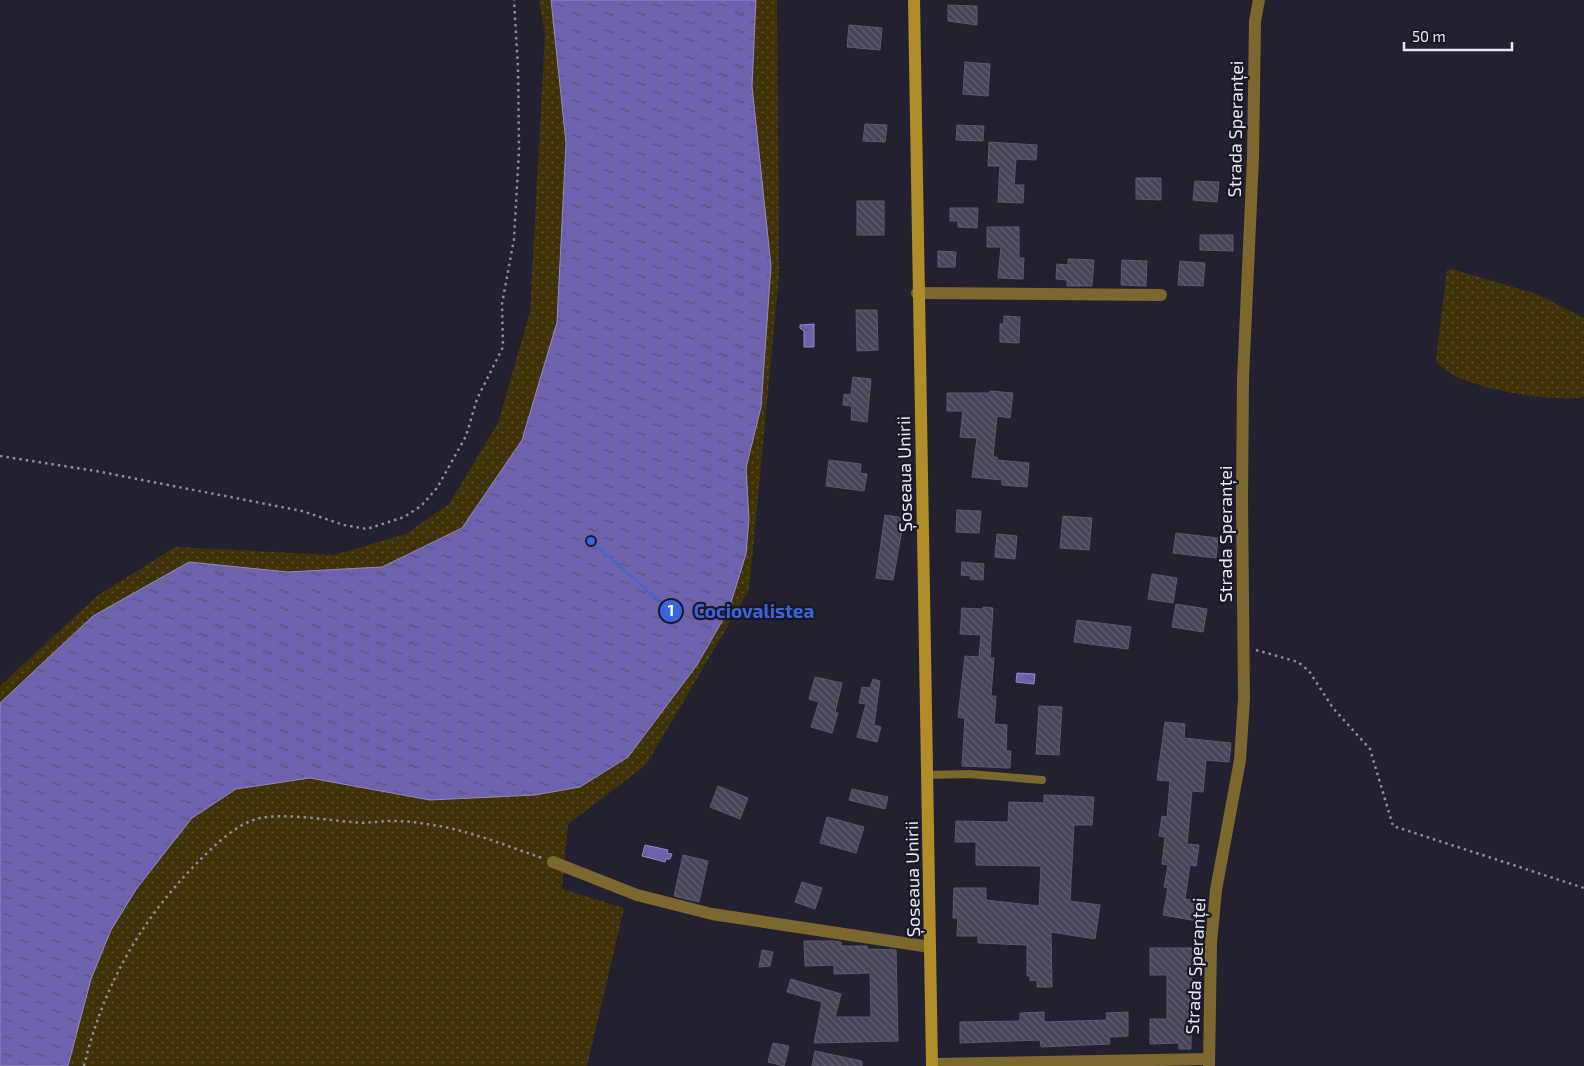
<svg xmlns="http://www.w3.org/2000/svg" width="1584" height="1066" viewBox="0 0 1584 1066" font-family="'Exo 2',sans-serif">
<style>
.grass{fill:url(#grass-dots)}
.water{fill:url(#water-ripples);stroke:#938ac3}
.building{fill:url(#building-back-hatch);stroke:#5a586a}
.lines{fill:none;stroke-linecap:round;stroke-linejoin:round}
.path{stroke:#8d8c98;stroke-width:2.5;stroke-dasharray:2.5 4;stroke-linecap:butt}
.service{stroke:#7c672e;stroke-width:8}
.minor{stroke:#7c672e;stroke-width:12}
.secondary{stroke:#af8d28;stroke-width:12}
.labels{text-anchor:middle;dominant-baseline:central;stroke-width:4.5;stroke-linejoin:round;paint-order:stroke}
.street-label{font-size:18px;fill:#e9e8f3;stroke:#191826}
.leader{fill:none;stroke:#3c65dc;stroke-width:2}
.callout-dot{fill:#3c65dc;stroke:#191826;stroke-width:2}
.mark-label{font-size:15px;text-anchor:middle;font-weight:bold;fill:#fff}
.callout-label{font-size:19px;text-anchor:middle;font-weight:bold;fill:#3c65dc;stroke:#191826;stroke-width:4.5;stroke-linejoin:round;paint-order:stroke}
</style>
<defs>
<pattern id="grass-dots" width="8" height="8" patternUnits="userSpaceOnUse" patternTransform="scale(1.25)"><rect width="8" height="8" fill="#3f3108"/><path d="M2 2h.1M6 6h.1" fill="none" stroke="#5b4f2c" stroke-width="1.8" stroke-linecap="round"/></pattern>
<pattern id="water-ripples" width="26" height="14" patternUnits="userSpaceOnUse" patternTransform="scale(1.25)"><rect width="26" height="14" fill="#6e62af"/><path d="M2 4q2-2 4 0t4 0M15 11q2-2 4 0t4 0" fill="none" stroke="#585377"/></pattern>
<pattern id="building-back-hatch" width="6" height="6" patternUnits="userSpaceOnUse" patternTransform="scale(1.25)"><rect width="6" height="6" fill="#464556"/><path d="M-1 5l2 2M0 0l6 6M5-1l2 2" fill="none" stroke="#61606f"/></pattern>
</defs>
<rect width="100%" height="100%" fill="#232130"/>
<g class="grass">
<polygon points="539,0 777,0 779,276 749,590 646,765 568,824 562,889 624,908 587,1066 0,1066 0,686 97,596 175,547 334,555 406,534 449,504 498,423 530,312 545,35"/>
<path d="M1451,269L1537,294L1584,318V397C1554,403 1450,388 1436,360L1447,270Z"/>
</g>
<g class="water">
<polygon points="551,0 756,0 752,86 771,266 761,407 746,468 749,519 746,554 729,609 697,665 628,757 580,787 535,795 430,800 310,778 236,789 192,818 137,888 111,930 91,979 68,1066 0,1066 0,703 93,616 189,562 288,572 382,567 462,528 522,440 557,322 566,143"/>
<polygon points="814,324 814,347 804,347 804,331 800,328 800,325"/>
<polygon points="1017,673 1035,674 1034,684 1016,682"/>
<polygon points="645,845 668,850 667,853 672,854 670,859 666,859 665,862 642,856"/>
</g>
<g class="building">
<polygon points="948,5 977,6 977,25 948,21"/>
<polygon points="849,25 882,28 880,50 847,47"/>
<polygon points="965,62 990,64 988,96 963,94"/>
<polygon points="865,124 887,125 885,142 863,141"/>
<polygon points="957,125 984,126 983,141 956,140"/>
<polygon points="989,142 1037,145 1036,160 1016,159 1014,185 1024,185 1023,203 998,202 1000,166 988,166"/>
<polygon points="1136,178 1161,178 1161,200 1136,199"/>
<polygon points="1195,181 1219,182 1217,202 1193,200"/>
<rect x="857" y="201" width="27" height="34"/>
<polygon points="950,208 978,208 977,228 958,227 958,221 950,221"/>
<polygon points="987,227 1019,227 1019,258 1024,258 1023,279 998,278 1001,247 987,247"/>
<polygon points="1200,235 1233,235 1233,251 1200,250"/>
<polygon points="938,251 956,252 955,267 938,267"/>
<polygon points="1068,259 1094,260 1092,286 1067,286 1067,280 1056,279 1057,264 1068,265"/>
<polygon points="1122,260 1147,261 1146,286 1121,285"/>
<polygon points="1180,261 1205,263 1203,286 1178,285"/>
<polygon points="856,310 877,310 878,350 857,351"/>
<polygon points="1004,316 1020,317 1019,343 1000,342 1000,324 1004,324"/>
<polygon points="853,377 871,379 867,422 851,420 852,406 843,405 844,394 851,395"/>
<polygon points="990,391 1013,393 1010,418 997,416 993,457 997,457 997,460 1029,463 1027,487 1002,485 1002,480 972,477 977,438 960,437 963,411 947,411 947,393 990,393"/>
<polygon points="829,460 861,464 860,473 867,474 864,491 826,486"/>
<polygon points="957,510 981,511 979,533 956,532"/>
<polygon points="885,515 904,518 893,580 876,578"/>
<polygon points="1063,516 1092,518 1089,550 1060,548"/>
<polygon points="1176,533 1218,538 1216,558 1173,553"/>
<polygon points="997,534 1017,536 1015,559 995,557"/>
<polygon points="962,562 984,564 983,580 970,579 971,576 961,575"/>
<polygon points="1152,574 1177,578 1173,603 1148,599"/>
<polygon points="1176,604 1207,609 1203,632 1172,627"/>
<polygon points="983,607 993,608 990,658 994,658 991,696 996,696 994,724 1007,725 1006,751 1011,751 1010,768 962,766 965,718 958,717 965,656 979,657 981,635 960,634 962,608 983,609"/>
<polygon points="1077,620 1131,627 1128,649 1074,642"/>
<polygon points="815,677 842,683 835,712 838,713 832,733 811,727 819,702 809,699"/>
<polygon points="873,679 880,681 874,725 881,727 877,742 857,737 866,704 859,703 862,687 870,688"/>
<polygon points="1039,706 1062,707 1059,755 1036,754"/>
<polygon points="1165,722 1185,724 1184,738 1231,743 1229,762 1206,760 1203,792 1192,791 1187,844 1199,845 1196,866 1190,865 1185,899 1200,901 1197,921 1163,915 1168,888 1164,887 1168,865 1162,864 1165,837 1159,836 1162,816 1167,817 1170,781 1157,780"/>
<polygon points="718,786 748,798 740,819 710,807"/>
<polygon points="852,789 888,797 885,809 849,800"/>
<polygon points="1044,795 1094,797 1092,825 1074,825 1070,901 1100,905 1095,939 1051,932 1052,987 1037,987 1037,980 1030,981 1030,976 1027,976 1027,945 978,943 978,936 957,936 958,918 953,918 954,888 986,888 986,900 1039,906 1041,866 976,865 976,842 955,842 956,821 1008,822 1009,802 1044,803"/>
<polygon points="827,817 864,827 856,853 820,843"/>
<polygon points="683,855 708,861 699,902 674,896"/>
<polygon points="802,882 822,888 815,909 795,902"/>
<polygon points="804,941 834,941 841,942 841,946 867,946 867,949 896,950 898,1041 814,1043 822,1002 787,992 791,979 841,994 835,1017 871,1017 870,973 834,974 834,965 805,966"/>
<polygon points="1150,948 1192,948 1191,1049 1179,1049 1179,1043 1150,1044 1150,1019 1167,1019 1167,975 1150,975"/>
<polygon points="762,950 773,952 770,966 759,967"/>
<polygon points="1044,1012 1044,1022 1107,1020 1106,1013 1128,1012 1128,1036 1109,1037 1110,1044 1041,1047 1040,1040 960,1043 960,1022 1020,1021 1020,1013"/>
<polygon points="773,1043 789,1046 784,1066 768,1062"/>
<polygon points="815,1051 862,1061 862,1066 812,1066"/>
</g>
<g class="lines">
<g class="path">
<polyline points="0,456 96,471 302,511 344,525 367,529 404,517 421,506 437,488 466,436 477,399 503,347 502,304 514,239 519,150 518,67 514,0"/>
<polyline points="1256,650 1298,662 1309,671 1333,708 1370,749 1393,826 1584,888"/>
<path d="M84,1066C103,986 141,919 199,861C216,844 236,824 260,818C283,813 327,820 351,822C365,824 378,821 392,821C403,821 415,822 426,824C466,829 504,845 542,858"/>
</g>
<polyline class="service" points="928,775 969,774 1042,780"/>
<g class="minor">
<polyline points="917,293 1161,295"/>
<polyline points="553,862 637,895 712,914 930,947"/>
<polyline points="932,1064 1209,1059"/>
<polyline points="1209,1066 1211,943 1216,890 1240,760 1244,699 1242,500 1243,379 1253,158 1255,21 1259,0"/>
</g>
<polyline class="secondary" points="914,0 932,1066"/>
</g>
<g class="labels">
<g class="street-label">
<text transform="translate(1235 129) rotate(-89)">Strada Speranței</text>
<text transform="translate(904 474) rotate(-91)">Șoseaua Unirii</text>
<text transform="translate(1225 534) rotate(-90)">Strada Speranței</text>
<text transform="translate(912 879) rotate(-91)">Șoseaua Unirii</text>
<text transform="translate(1195 966) rotate(-87)">Strada Speranței</text>
</g>
</g>
<path class="leader" d="M591 541L671 611"/>
<g class="callout-dot">
<circle cx="591" cy="541" r="5"/>
<circle cx="671" cy="611" r="12"/>
</g>
<g class="mark-label">
<text x="671" y="616">1</text>
</g>
<g class="callout-label">
<text x="754" y="618">Cociovalistea</text>
</g>
<path d="M1404 42v8h108v-8" fill="none" stroke="#e9e8f3" stroke-width="2.5"/>
<text x="1412" y="42" font-size="15" fill="#e9e8f3" stroke="#191826" stroke-width="4" paint-order="stroke">50 m</text>
</svg>
